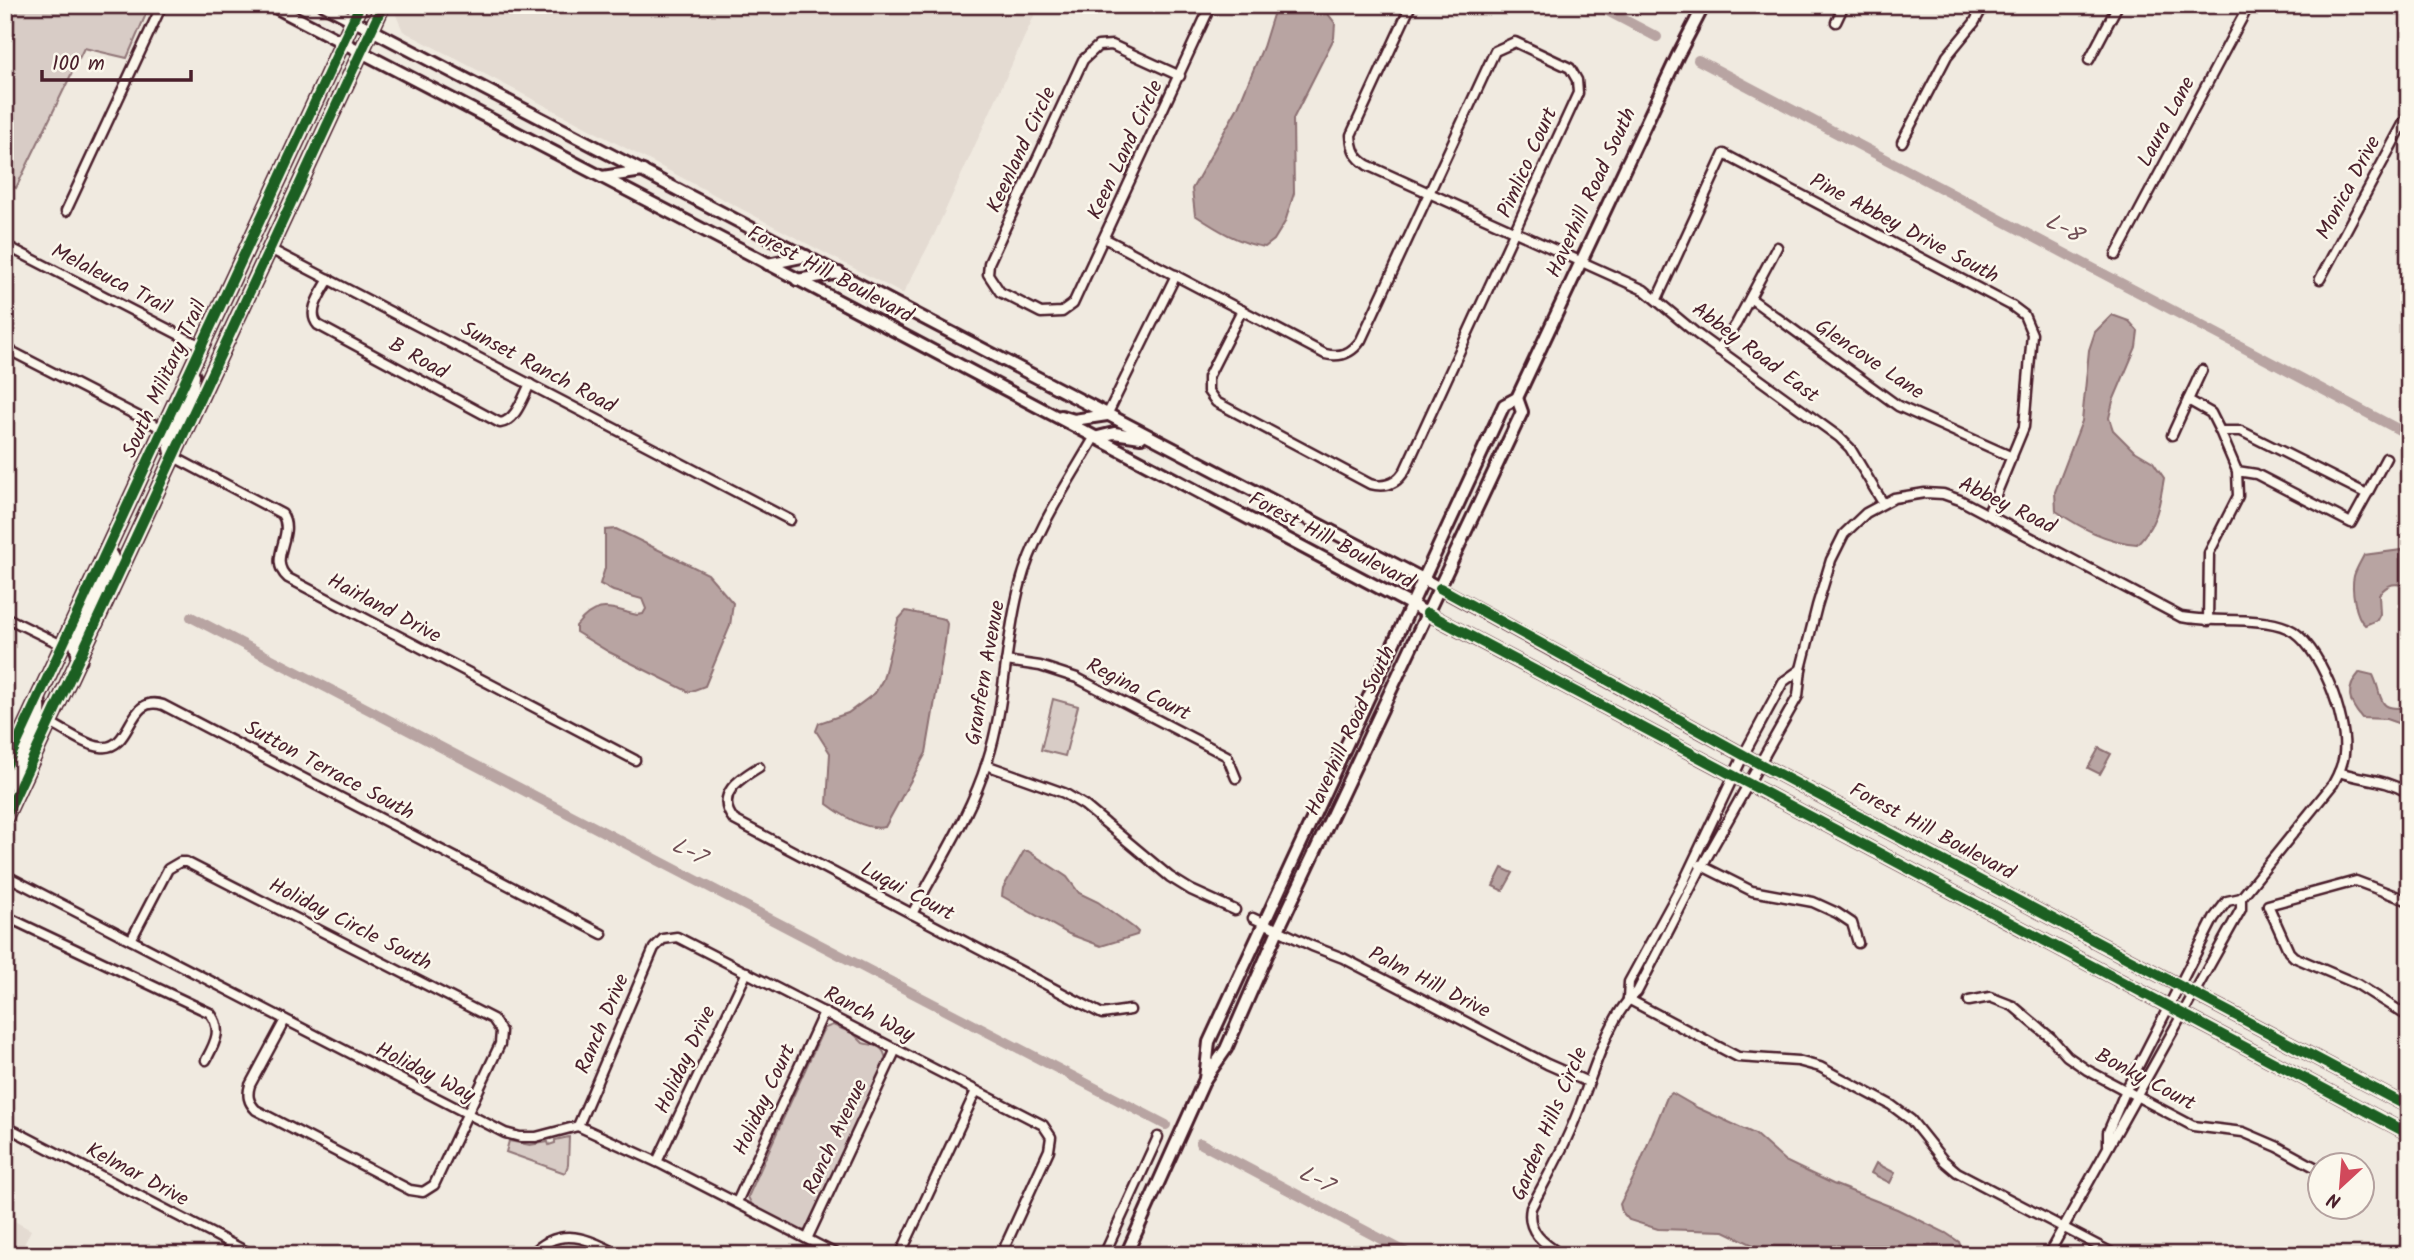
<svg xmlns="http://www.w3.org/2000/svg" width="2414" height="1260" viewBox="0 0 2414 1260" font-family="Kalam,sans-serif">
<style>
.built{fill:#e4dbd2}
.green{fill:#d8ccc6;stroke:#917678;stroke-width:2}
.water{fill:#b8a4a2;stroke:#8c6f72;stroke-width:2}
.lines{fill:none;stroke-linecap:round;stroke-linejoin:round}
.canal{stroke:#b8a4a2;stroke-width:10}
.street-casing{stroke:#4a1f2b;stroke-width:13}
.secondary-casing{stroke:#4a1f2b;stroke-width:16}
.primary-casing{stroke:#4a1f2b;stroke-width:18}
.street{stroke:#fbf7ec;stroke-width:8}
.secondary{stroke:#fbf7ec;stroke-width:10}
.primary{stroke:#fbf7ec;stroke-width:12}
.cycleway-casing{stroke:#fbf7ec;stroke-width:15}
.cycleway{stroke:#1b5e20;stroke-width:10}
.labels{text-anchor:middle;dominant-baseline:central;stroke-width:5;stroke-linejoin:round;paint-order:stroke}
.street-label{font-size:21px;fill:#4a1f2b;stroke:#fbf7ec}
.water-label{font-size:23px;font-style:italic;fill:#704e55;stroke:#fbf7ec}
</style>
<rect width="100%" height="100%" fill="#f0eae0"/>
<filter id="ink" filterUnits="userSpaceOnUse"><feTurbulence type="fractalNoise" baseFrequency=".0143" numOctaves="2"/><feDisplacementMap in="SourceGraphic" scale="14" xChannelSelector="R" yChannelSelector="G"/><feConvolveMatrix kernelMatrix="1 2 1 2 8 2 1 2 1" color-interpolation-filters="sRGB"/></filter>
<g filter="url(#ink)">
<g class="built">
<polygon points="399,5 1039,5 934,235 903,294 403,31 395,13"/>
<polygon points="5,1216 31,1230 19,1255 5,1255"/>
</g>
<g class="green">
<polygon points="5,5 150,5 127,58 84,48 16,188 5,182"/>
<polygon points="1053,699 1078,706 1065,756 1041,750"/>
<path d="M833,1025L854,1034L863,1043C874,1046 884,1044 886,1060L809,1227L806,1230L800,1231L753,1207L748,1197L822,1032L825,1028Z"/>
<polygon points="569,1137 568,1165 565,1173 506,1152 509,1141 530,1145 548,1142 549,1145 555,1143 555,1140"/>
</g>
<g class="water">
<path d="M1276,5H1321L1335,23L1334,38L1293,119L1294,193L1285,222L1274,240L1265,247C1240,244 1216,229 1195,215L1192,189L1238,107L1263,47Z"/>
<path d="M2112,315L2129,321L2138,331L2136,347L2113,401L2109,418L2113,430L2133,450L2153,462L2164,478C2159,506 2158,522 2137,544C2107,542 2081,528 2056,511L2055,492L2082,421L2089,350L2095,332Z"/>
<path d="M616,529L708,574L733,603L730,626L705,686L689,692L609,652L576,632V626C596,600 609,608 637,615L643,614L646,609L642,599L613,591L600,584L605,568V530Z"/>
<path d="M2409,549V587C2395,582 2389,583 2379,594L2380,614L2377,620L2365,625C2355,617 2351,588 2354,576C2356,569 2361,561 2364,555Z"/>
<path d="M906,611L945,619L947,624L945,642L926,753L885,827C866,831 843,816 827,804L830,753L816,731L819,723L848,713L875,693L883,679L898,620Z"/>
<path d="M2360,672L2373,675C2384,698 2375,712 2409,707V727L2386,719L2362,718C2348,702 2345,689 2360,672Z"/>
<polygon points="2099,748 2111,754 2100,774 2088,768"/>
<polygon points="1024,851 1028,851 1067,877 1079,893 1098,902 1134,928 1138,932 1137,935 1101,946 1069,934 1002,896 1003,888"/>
<polygon points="1502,868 1513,873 1503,891 1493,886"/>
<polygon points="1672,1093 1698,1108 1755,1134 1785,1161 1833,1184 1897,1209 1946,1233 1959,1242 1964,1255 1774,1255 1724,1231 1658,1229 1629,1220 1622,1212 1620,1204 1636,1173 1667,1097"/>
<polygon points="1876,1163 1895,1173 1890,1183 1871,1173"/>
</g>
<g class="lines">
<g class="canal">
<polyline points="1596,5 1657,37"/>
<polyline points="1698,60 2409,435"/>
<polyline points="191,617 1166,1125"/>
<polyline points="1200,1143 1411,1255"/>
<polyline points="2399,1255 2409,1236"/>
</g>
<g class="street-casing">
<g id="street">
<path d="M1411,5L1351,135C1352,150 1355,157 1367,165L1644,290L1697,334L1839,437L1850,448L1883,503"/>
<polyline points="1836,22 1844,5"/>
<polyline points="2089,60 2118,5"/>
<polyline points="1180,76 1112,45 1098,46 1083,60 989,263 988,274 1000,292 1041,313 1062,312 1073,304 1211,5"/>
<polyline points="1902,142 1947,56 1974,23 1984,5"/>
<polyline points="66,211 162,5"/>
<path d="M1104,238L1325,354C1341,358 1352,353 1361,340L1495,51L1515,42L1570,68L1577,80L1578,93L1405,470C1397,484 1385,488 1370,484L1216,402L1208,391V377L1242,310"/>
<polyline points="5,245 201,346"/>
<polyline points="270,249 790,520"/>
<polyline points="2116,255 2249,5"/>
<path d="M329,279C322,292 306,312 318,325L500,423C516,421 523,397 530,384"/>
<polyline points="2320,279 2409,113"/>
<polyline points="1750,298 1898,406 2012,457"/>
<polyline points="1657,299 1724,154 2012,306 2024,315 2032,334 2024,427 1988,514"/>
<polyline points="5,348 163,429"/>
<polyline points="1718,350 1736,324 1777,247"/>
<polyline points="2202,370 2188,400 2211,413 2220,431"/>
<polyline points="1107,415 1176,275"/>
<polyline points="2172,435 2188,400"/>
<path d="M174,457L282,514C296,536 266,559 288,578L635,760"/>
<polyline points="2367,494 2386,458"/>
<polyline points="5,617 62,645"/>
<polyline points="2208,621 2209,553 2238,496 2237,471 2220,431 2241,431 2367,494 2351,523 2256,474 2237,471"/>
<polyline points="1006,661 1040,666 1077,678 1227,756 1236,778"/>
<path d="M50,723C65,730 84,745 101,747C133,751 127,693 163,705L602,934"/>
<polyline points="986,765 1064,793 1084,805 1170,877 1191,890 1235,910"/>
<path d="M759,767C739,779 714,795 734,820L1102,1014L1130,1010"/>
<path d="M2339,772C2366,781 2383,778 2409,793"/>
<polyline points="1700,865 1752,891 1813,902 1837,913 1852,923 1858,943"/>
<polyline points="5,875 505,1133 520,1137 536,1137 578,1126 657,1162 838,1255"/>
<polyline points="2409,901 2356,881 2268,905 2289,952 2294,957 2357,984 2409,1017"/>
<path d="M912,914C937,866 971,814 987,762C1006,705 1004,643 1020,585C1033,534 1068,483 1094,438"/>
<path d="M5,916L210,1013C223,1030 215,1043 206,1060"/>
<polyline points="1253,918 1312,946 1343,958 1547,1064 1588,1082"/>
<path d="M131,940L168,869L180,862H186L493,1019L501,1031L500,1044L434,1185L423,1192L410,1190L256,1110C248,1102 247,1095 250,1085L285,1020"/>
<polyline points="1628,999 1738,1057 1798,1061 1820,1067 1891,1105 1911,1120 1943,1160 1957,1172 2116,1255"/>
<polyline points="1628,999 1629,982 1684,881 1744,754 1783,682 1801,669"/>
<polyline points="1969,1001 1990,997 2013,1006 2051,1038 2067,1056 2087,1070 2193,1126 2243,1132 2278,1147 2320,1170"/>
<polyline points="5,1126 253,1255"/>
<polyline points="578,1126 654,948 663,939 677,937 1043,1125 1051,1137 1049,1150 1001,1255"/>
<polyline points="2108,1144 2108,1132 2126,1090 2214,918 2227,901 2241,898"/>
<polyline points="657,1162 747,972"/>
<polyline points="737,1202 824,1012"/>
<polyline points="807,1239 896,1049"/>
<path d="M531,1255C560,1224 589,1239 620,1255"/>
<polyline points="900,1255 976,1091"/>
<polyline points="1104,1255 1158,1137"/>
<path d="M1562,1255C1544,1244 1526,1231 1531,1208C1546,1179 1563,1150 1575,1119C1590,1085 1607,1015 1637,992L1702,866L1798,696L1801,669L1817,606L1831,560L1844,534L1866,513L1894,498L1925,493L1943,494L1960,500L2181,617C2212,623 2260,616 2287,628C2320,642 2348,720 2344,754C2343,765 2338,775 2333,784L2241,898V909L2048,1255"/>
</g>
</g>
<g class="secondary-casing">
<g id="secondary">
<polyline points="271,5 750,254 2409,1134"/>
<polyline points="324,5 1423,579 1760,764 2409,1107"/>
<polyline points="602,177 643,171"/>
<polyline points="768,264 806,256"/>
<polyline points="797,280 839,273"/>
<polyline points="1061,416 1074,420 1107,415"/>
<polyline points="1094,438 1114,433 1141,437"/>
<polyline points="1205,1079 1209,1042 1504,405 1517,398 1678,55 1704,5"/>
<polyline points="1126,1255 1205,1079 1226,1049 1278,930 1522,412 1517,398"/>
</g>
</g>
<g class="primary-casing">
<g id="primary">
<path d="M174,457C162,436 183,413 190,393C192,388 192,382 193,376"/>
<polyline points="80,659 76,645 112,568 112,558 107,549"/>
<polyline points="5,769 360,5"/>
<path d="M17,792L12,776C21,754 45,724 38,699"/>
<polyline points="5,818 383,5"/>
</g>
</g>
<use href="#street" class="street"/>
<use href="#secondary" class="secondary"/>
<use href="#primary" class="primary"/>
<g class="cycleway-casing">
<g id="cycleway">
<polyline points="1440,588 1760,764 2409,1107"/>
<polyline points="1427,613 2409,1134"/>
<polyline points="5,769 360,5"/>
<polyline points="5,818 383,5"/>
</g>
</g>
<use href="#cycleway" class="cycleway"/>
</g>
</g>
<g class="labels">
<g class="street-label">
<text transform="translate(2167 122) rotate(-62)">Laura Lane</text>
<text transform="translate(1022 150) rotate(-65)">Keenland Circle</text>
<text transform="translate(1126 150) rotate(-65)">Keen Land Circle</text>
<text transform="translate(1528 163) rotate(-66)">Pimlico Court</text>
<text transform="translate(2349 188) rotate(-62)">Monica Drive</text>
<text transform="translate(1592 193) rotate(-65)">Haverhill Road South</text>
<text transform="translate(1904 229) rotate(28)">Pine Abbey Drive South</text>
<text transform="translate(830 275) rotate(28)">Forest Hill Boulevard</text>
<text transform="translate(111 280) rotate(27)">Melaleuca Trail</text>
<text transform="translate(1755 353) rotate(37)">Abbey Road East</text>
<text transform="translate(418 359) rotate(29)">B Road</text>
<text transform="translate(1869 360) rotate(34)">Glencove Lane</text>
<text transform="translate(538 368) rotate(28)">Sunset Ranch Road</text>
<text transform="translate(165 379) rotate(-65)">South Military Trail</text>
<text transform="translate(2007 506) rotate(26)">Abbey Road</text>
<text transform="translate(1331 541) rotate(28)">Forest Hill Boulevard</text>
<text transform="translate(384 609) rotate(28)">Hairland Drive</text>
<text transform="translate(986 673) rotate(-80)">Granfern Avenue</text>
<text transform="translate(1138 690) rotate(27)">Regina Court</text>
<text transform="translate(1351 731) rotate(-65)">Haverhill Road South</text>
<text transform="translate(329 771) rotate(28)">Sutton Terrace South</text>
<text transform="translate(1932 832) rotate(28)">Forest Hill Boulevard</text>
<text transform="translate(907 892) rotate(28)">Luqui Court</text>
<text transform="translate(350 925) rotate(27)">Holiday Circle South</text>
<text transform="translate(1429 983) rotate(27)">Palm Hill Drive</text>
<text transform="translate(869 1015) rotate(27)">Ranch Way</text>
<text transform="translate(603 1024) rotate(-67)">Ranch Drive</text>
<text transform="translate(686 1060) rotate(-65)">Holiday Drive</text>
<text transform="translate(425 1073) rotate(27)">Holiday Way</text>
<text transform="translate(2145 1080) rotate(28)">Bonky Court</text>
<text transform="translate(765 1100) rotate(-65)">Holiday Court</text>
<text transform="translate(1550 1124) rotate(-67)">Garden Hills Circle</text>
<text transform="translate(836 1137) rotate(-65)">Ranch Avenue</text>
<text transform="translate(137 1175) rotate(28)">Kelmar Drive</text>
</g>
<g class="water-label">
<text transform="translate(2063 229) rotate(28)">L-8</text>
<text transform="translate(688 852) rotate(27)">L-7</text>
<text transform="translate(1315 1180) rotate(28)">L-7</text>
</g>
</g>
<rect width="2414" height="1260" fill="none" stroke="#fbf7ec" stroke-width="28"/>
<rect x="14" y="14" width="2386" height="1232" fill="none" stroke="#4a1f2b" stroke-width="2.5" filter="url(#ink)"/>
<g transform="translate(2341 1186) rotate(206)"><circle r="33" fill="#fbf7ec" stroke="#b4a19f" stroke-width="2"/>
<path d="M0-5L12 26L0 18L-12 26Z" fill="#d1495b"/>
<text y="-10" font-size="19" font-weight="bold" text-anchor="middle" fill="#4a1f2b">N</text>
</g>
<path d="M42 70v10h149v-10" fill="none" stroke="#4a1f2b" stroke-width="3.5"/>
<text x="52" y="70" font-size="21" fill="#4a1f2b" stroke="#fbf7ec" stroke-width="5" paint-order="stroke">100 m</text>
</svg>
